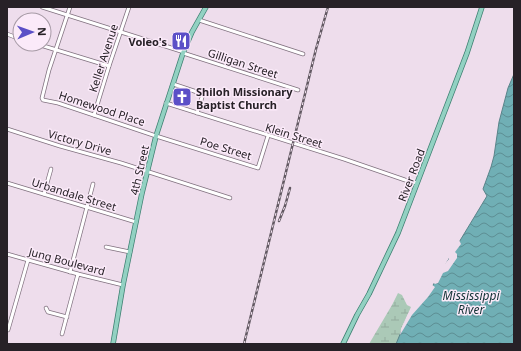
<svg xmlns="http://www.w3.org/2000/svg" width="521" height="351" viewBox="0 0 521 351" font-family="'Noto Sans',sans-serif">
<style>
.wetland{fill:url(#wetland-marsh)}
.water{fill:url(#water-waves);stroke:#5a848a}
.pier{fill:#eeddec}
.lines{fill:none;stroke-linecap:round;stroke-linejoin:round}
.minor-casing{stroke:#80717f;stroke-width:4.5}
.major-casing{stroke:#3e8072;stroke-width:5.5}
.minor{stroke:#fff;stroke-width:3}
.major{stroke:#92d1c2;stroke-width:4}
.rail-casing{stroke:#615861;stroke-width:2.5}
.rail{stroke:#fbeaf9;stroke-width:1;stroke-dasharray:3;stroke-linecap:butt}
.labels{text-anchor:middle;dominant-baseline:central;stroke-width:3;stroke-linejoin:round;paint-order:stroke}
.poi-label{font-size:11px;font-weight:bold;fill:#272127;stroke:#fbeaf9;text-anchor:end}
.street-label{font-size:11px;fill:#272127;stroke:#fbeaf9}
.water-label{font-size:12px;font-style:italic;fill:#103134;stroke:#fbeaf9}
</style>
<defs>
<pattern id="wetland-marsh" width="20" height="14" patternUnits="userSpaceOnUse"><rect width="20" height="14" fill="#abc9b7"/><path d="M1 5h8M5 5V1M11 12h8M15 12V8" fill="none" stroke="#93ac9d"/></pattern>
<pattern id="water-waves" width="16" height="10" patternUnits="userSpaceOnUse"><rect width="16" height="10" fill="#70afb5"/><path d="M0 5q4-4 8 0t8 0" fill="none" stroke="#5c8e93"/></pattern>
</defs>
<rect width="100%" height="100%" fill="#eeddec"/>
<polygon class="wetland" points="398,293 402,295 407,305 411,307 401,329 401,335 397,344 369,344 392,305"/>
<polygon class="water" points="514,74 514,344 396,344 406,320 424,300 487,196 483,189 491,167 494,156 499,122 508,88"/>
<g class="pier">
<polygon points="458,240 459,240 461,244 455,252 457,254 457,258 448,271 443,273 438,283 435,284 432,282 442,266 443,266 449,259 449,254"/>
<polygon points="431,284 435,287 428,297 412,315 400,335 401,329 408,314 414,306 423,299"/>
</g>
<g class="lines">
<g class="minor-casing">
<g id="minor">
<polyline points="42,7 184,52"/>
<polyline points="70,7 49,70 42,98 43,100 58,103 156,136 258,168 268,136"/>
<polyline points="199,20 303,54"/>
<polyline points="7,34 20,39"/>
<polyline points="37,44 109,66"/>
<polyline points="183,53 298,90"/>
<polyline points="173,84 203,94 197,113"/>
<polyline points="166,103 344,159 405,180 417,183"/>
<polyline points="94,115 109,66 129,7"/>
<polyline points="7,129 60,146 121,163 230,198"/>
<polyline points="7,183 136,222"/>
<polyline points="44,194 51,169"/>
<polyline points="106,247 130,252"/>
<polyline points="7,254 78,274 123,285"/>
<polyline points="70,272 93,184"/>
<polyline points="46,308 48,312 67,317"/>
<polyline points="8,330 28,260"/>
<polyline points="62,334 78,274"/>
</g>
</g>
<g class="major-casing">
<g id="major">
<polyline points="113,344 123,285 142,193 156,136 183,53 192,32 206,7"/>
<polyline points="343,344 357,315 369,294 398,233 467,53 482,7"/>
</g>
</g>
<use href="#minor" class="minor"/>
<use href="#major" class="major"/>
<g class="rail-casing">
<g id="rail">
<polyline points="279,221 285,206 290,188"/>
<polyline points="244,344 316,49 328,7"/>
</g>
</g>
<use href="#rail" class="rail"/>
</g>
<defs>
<g id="restaurant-square" transform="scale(1)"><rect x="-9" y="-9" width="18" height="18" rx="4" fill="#5b4fc7" stroke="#fbeaf9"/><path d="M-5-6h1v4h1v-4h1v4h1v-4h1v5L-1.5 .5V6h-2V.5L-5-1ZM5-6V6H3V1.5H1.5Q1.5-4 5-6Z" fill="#fff"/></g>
<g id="church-square" transform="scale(1)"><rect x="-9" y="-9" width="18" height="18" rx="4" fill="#5b4fc7" stroke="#fbeaf9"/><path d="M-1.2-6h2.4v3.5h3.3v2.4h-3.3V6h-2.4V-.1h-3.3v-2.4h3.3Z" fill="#fff"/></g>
</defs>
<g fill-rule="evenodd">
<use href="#restaurant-square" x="181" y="41"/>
<use href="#church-square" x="182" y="97"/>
</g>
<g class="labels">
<g class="poi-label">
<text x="167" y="41">Voleo's</text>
<text x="196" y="91" text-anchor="start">Shiloh Missionary<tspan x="196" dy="13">Baptist Church</tspan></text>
</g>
<g class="street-label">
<text transform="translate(103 58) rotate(-72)">Keller Avenue</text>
<text transform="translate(243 63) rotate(18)">Gilligan Street</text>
<text transform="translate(102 108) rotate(18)">Homewood Place</text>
<text transform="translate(294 135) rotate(17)">Klein Street</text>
<text transform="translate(80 142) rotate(16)">Victory Drive</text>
<text transform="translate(226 148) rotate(17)">Poe Street</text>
<text transform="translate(139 170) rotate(-77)">4th Street</text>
<text transform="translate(411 175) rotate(-69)">River Road</text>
<text transform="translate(74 194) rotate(17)">Urbandale Street</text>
<text transform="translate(67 261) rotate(15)">Jung Boulevard</text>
</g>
<g class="water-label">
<text x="471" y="295">Mississippi<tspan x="471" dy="14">River</tspan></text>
</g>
</g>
<rect width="521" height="351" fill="none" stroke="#272127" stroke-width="16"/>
<g transform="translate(32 32) rotate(88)"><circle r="19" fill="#fbeaf9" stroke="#a69aa5"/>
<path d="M0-3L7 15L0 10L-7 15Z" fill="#5b4fc7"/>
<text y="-6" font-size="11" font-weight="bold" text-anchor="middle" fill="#272127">N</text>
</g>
</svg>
